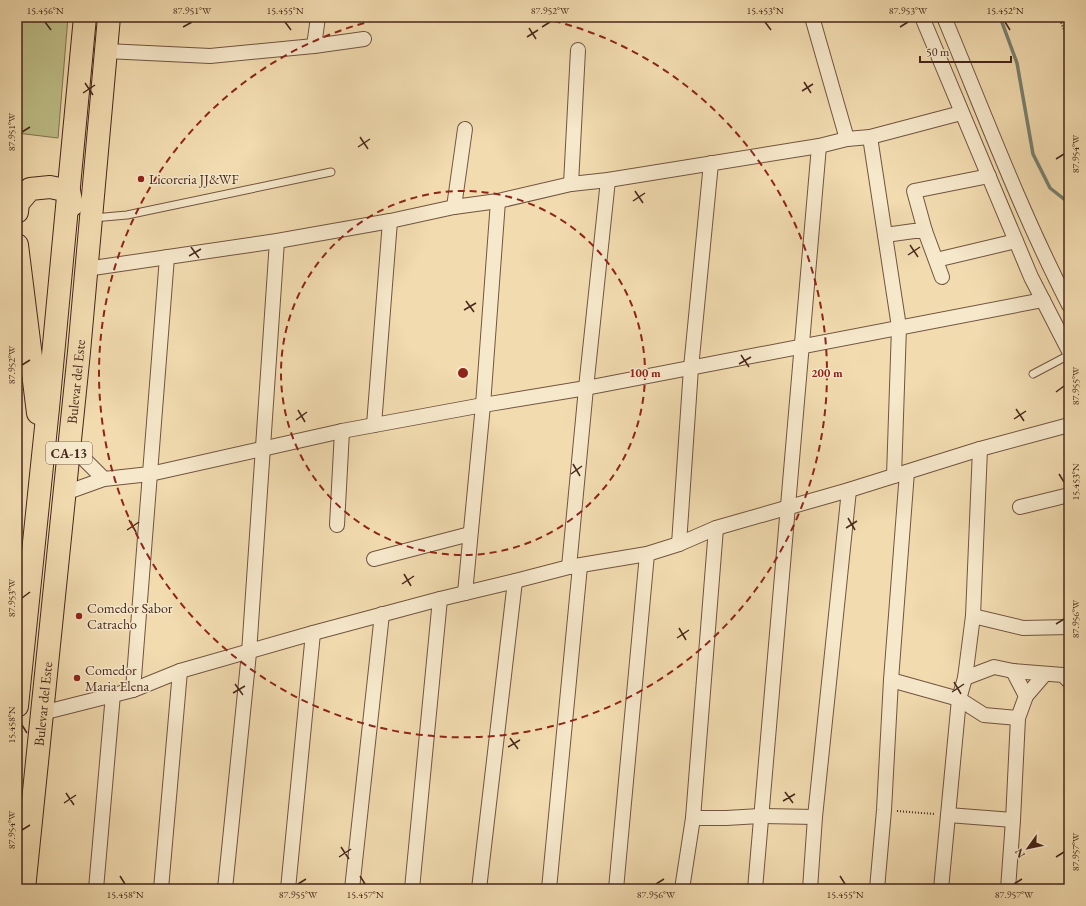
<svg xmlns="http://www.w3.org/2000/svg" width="1086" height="906" viewBox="0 0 1086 906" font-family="'EB Garamond',serif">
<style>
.green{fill:#bebf88;stroke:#827352}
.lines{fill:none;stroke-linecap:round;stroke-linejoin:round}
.stream{stroke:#798070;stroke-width:3.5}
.service-casing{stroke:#725440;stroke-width:9}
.minor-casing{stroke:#725440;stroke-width:16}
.trunk-casing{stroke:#47271b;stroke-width:24}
.path{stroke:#47271b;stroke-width:2;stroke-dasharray:1 2;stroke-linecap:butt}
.service{stroke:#f6e8cb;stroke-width:7}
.minor{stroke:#f6e8cb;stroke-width:14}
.trunk{stroke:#f1dbaf;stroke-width:22}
.ticks{fill:none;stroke:#47271b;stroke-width:1.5}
.ring{fill:none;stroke:#8f2418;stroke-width:2;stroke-dasharray:7 5}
.poi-dot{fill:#8f2418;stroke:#f6e8cb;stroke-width:1.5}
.labels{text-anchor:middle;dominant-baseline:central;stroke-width:3;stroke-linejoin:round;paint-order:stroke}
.shield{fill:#f6e8cb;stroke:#7c6150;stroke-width:1}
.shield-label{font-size:13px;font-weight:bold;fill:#47271b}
.poi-label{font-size:14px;fill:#47271b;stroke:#f6e8cb;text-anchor:start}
.street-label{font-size:14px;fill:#47271b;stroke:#f6e8cb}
.centre{fill:#8f2418;stroke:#f6e8cb;stroke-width:2}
.ring-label{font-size:12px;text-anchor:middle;font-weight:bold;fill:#8f2418;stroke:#f6e8cb;stroke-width:3;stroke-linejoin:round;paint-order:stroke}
.neatline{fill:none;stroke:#47271b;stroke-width:1.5}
.ticks-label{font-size:10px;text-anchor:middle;fill:#47271b}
</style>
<rect width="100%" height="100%" fill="#f1dbaf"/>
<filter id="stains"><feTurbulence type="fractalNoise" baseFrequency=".005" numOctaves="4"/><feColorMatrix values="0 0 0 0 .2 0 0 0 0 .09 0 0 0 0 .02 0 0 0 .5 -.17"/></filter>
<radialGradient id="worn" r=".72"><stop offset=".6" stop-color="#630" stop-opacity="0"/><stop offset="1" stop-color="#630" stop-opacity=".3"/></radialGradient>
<polygon class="green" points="17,17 68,17 58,138 17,133"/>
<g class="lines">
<polyline class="stream" points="1000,17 1017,63 1033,154 1050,188 1069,203"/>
<g class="service-casing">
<g id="service">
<polyline points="93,218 127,215 331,172"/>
<polyline points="1033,374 1069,355"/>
</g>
</g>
<g class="minor-casing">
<g id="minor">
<polyline points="812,17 847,139"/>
<polyline points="922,17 1031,277 1069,351"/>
<path d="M944,17C984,113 1021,212 1069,305"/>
<polyline points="314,46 318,17"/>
<polyline points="106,51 210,56 314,46 364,39"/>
<polyline points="870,137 899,327 894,476"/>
<polyline points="571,184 578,50"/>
<polyline points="454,207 465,129"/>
<polyline points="925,231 914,191 989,176"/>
<polyline points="885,235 914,231 925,231 942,277"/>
<polyline points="936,260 1016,241"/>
<polyline points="86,269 277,241 390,221 454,207 498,201 571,184 608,180 819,146 847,139 870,137 961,113"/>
<polyline points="374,425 390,221"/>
<polyline points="69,444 104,479"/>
<polyline points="65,493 104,479 150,474 342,431 483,405 586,388 1043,300"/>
<polyline points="1020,507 1069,495"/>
<polyline points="337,525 342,431"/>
<polyline points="679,544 691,368 711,163"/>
<polyline points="374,559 470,534"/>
<polyline points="569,567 586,388 608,180"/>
<polyline points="465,593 483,405 498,201"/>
<polyline points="973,616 1023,628 1069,627"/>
<polyline points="1013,671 1026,696"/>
<polyline points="965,678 994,667 1013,671 1063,675 1069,681"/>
<polyline points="891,680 959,699 984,715 1018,718"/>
<polyline points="133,690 167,257"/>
<polyline points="42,713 133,690 180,671 313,633 440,599 515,581 569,567 647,554 679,544 716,528 849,490 980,449 1069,425"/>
<polyline points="948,815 1013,820"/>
<polyline points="693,818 726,818 760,816 815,817"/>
<polyline points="96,889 113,694"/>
<polyline points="161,889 180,671"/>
<polyline points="225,889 249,653 277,241"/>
<polyline points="288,889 313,633"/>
<polyline points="352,889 382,614"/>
<polyline points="412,889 440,599"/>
<polyline points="479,889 515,581"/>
<polyline points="549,889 580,566"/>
<polyline points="616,889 647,554"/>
<polyline points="682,889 693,818 716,528"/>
<polyline points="755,889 819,146"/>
<polyline points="810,889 815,817 849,490"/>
<polyline points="877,889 884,810 891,680 907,472"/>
<polyline points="941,889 959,699 965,678 973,616 980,449"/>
<polyline points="1008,889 1013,820 1018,718 1026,696 1045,674"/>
</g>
</g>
<g class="trunk-casing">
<g id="trunk">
<polyline points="17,212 18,203 30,189 50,187 69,191 72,205"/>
<polyline points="17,245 38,413"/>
<polyline points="17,706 48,408 85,17"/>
<path id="s1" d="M24,889L79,352L109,17"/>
</g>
</g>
<g class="path">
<polyline points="1059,17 1069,43"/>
<polyline points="897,811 935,814"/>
</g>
<use href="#service" class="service"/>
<use href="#minor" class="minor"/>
<use href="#trunk" class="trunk"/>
</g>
<path class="ticks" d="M45,22L51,30M285,22L291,30M765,22L771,30M1005,22L1010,30M183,27L192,22M542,27L550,22M900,27L908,22M529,28L536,39M527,37L538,30M804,82L811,93M85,83L93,95M802,91L813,84M83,93L95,85M22,132L30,127M360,137L368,149M358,147L370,139M1056,159L1064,154M635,191L643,203M633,201L645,193M910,245L918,257M191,247L199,258M908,255L920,247M189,256L201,249M466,301L474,312M464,310L476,303M741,355L749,367M739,364L751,357M22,365L30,360M1056,392L1064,386M1016,409L1024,421M298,410L305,422M1014,419L1026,411M296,420L307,412M573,464L580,476M571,474L582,466M1059,474L1064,482M848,518L855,530M129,520L136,532M846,528L857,521M127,530L139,522M404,574L411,586M402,584L414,576M22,598L30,592M1056,624L1064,619M679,628L686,640M677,638L689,630M954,682L961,694M235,684L243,695M952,692L964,684M233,693L245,686M22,725L27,733M510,738L518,749M508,747L520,740M785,792L793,803M66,793L74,805M783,801L795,794M64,803L76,795M22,830L30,825M341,847L349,859M339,857L351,849M1056,857L1064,852M120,876L125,884M360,876L365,884M840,876L845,884M298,884L306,879M656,884L664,879M1014,884L1022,879"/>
<g class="ring">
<circle cx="463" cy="373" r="182"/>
<path d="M542 18A364 364 0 1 1 384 18"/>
</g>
<g class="poi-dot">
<circle cx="141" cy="179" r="4"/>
<circle cx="79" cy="616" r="4"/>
<circle cx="77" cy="678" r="4"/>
</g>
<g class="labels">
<rect class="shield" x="46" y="442" width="46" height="22" rx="3"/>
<g class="shield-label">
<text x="69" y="453">CA-13</text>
</g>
<g class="poi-label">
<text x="149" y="179">Licoreria JJ&amp;WF</text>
<text x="87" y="608">Comedor Sabor<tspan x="87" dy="16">Catracho</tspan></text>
<text x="85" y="670">Comedor<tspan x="85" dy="16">Maria Elena</tspan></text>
</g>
<g class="street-label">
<text stroke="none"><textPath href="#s1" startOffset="510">Bulevar del Este</textPath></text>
<text stroke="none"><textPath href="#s1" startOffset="186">Bulevar del Este</textPath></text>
</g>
</g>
<circle cx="463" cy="373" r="6" class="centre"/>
<g class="ring-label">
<text x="645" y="377">100 m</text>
<text x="827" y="377">200 m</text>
</g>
<rect width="1086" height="906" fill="none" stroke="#f1dbaf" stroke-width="44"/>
<g transform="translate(1028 848) rotate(237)" stroke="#f6e8cb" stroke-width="3" paint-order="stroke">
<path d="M0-3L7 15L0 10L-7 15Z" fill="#47271b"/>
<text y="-6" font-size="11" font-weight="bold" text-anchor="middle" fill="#47271b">N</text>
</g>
<path d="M920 56v6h91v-6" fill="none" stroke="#47271b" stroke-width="2"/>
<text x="926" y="56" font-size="12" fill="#47271b" stroke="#f6e8cb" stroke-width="3" paint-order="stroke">50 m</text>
<rect x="22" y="22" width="1042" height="862" class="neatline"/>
<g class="ticks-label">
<text x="45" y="14">15.456°N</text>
<text x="192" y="14">87.951°W</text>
<text x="285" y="14">15.455°N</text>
<text x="550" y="14">87.952°W</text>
<text x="765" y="14">15.453°N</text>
<text x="908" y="14">87.953°W</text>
<text x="1005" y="14">15.452°N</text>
<text transform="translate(11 132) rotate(-90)" y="4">87.951°W</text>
<text transform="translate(1075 154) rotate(-90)" y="4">87.954°W</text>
<text transform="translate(11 365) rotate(-90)" y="4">87.952°W</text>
<text transform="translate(1075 386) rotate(-90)" y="4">87.955°W</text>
<text transform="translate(1075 482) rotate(-90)" y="4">15.453°N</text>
<text transform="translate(11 598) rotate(-90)" y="4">87.953°W</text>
<text transform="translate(1075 619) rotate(-90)" y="4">87.956°W</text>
<text transform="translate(11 725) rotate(-90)" y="4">15.458°N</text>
<text transform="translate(11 830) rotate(-90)" y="4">87.954°W</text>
<text transform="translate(1075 852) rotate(-90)" y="4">87.957°W</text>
<text x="125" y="898">15.458°N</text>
<text x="298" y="898">87.955°W</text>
<text x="365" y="898">15.457°N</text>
<text x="656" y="898">87.956°W</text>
<text x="845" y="898">15.455°N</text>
<text x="1014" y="898">87.957°W</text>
</g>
<rect width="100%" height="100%" filter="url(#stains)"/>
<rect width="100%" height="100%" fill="url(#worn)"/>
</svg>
